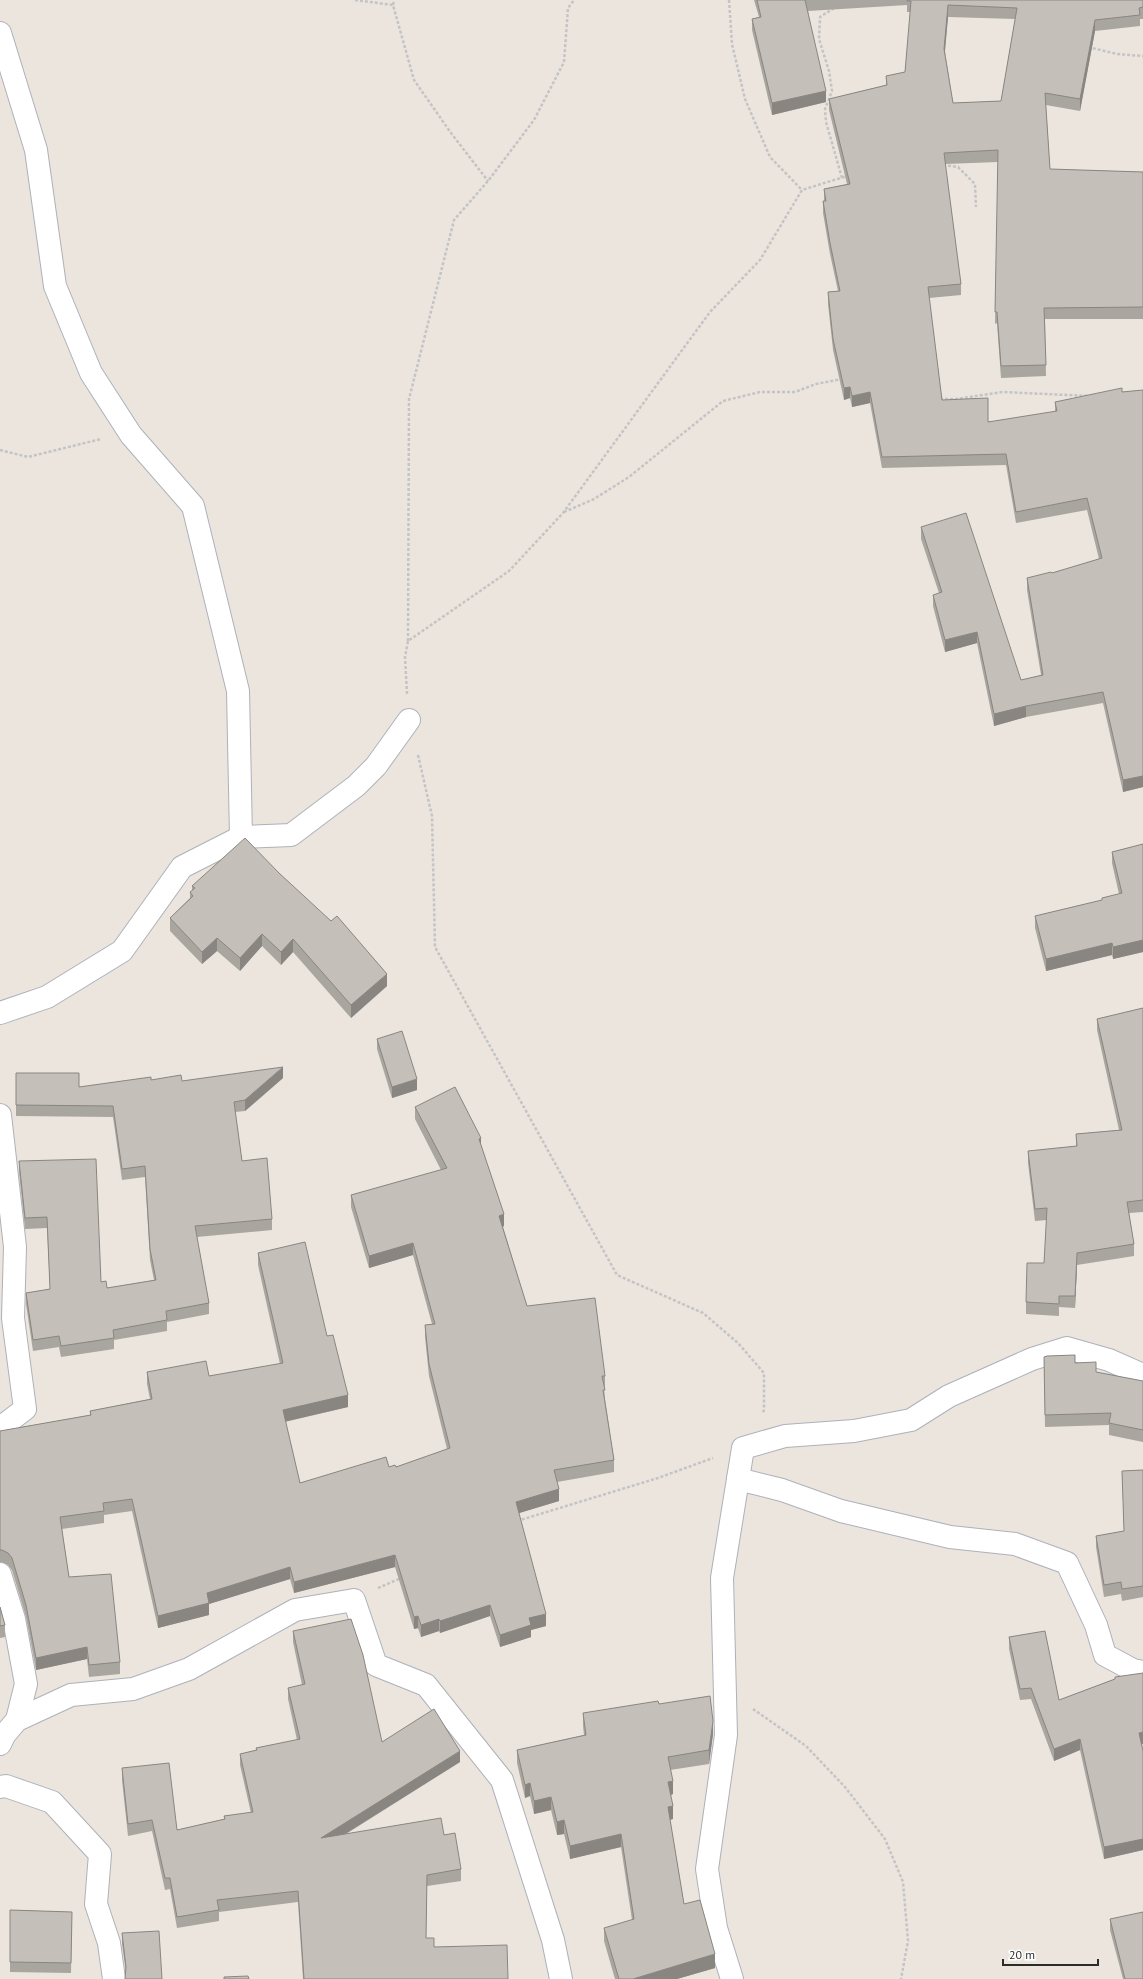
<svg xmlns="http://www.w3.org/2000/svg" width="1143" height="1979" viewBox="0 0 1143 1979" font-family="'PT Sans',sans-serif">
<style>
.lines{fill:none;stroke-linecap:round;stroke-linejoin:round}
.minor-casing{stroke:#aeb1ba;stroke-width:24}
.path{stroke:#c4c4c4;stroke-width:2.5;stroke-dasharray:3 2;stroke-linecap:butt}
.minor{stroke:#fff;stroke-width:22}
.wall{fill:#a9a59f;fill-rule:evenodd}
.shaded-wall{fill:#898682}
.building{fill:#c4c0b9;stroke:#898682;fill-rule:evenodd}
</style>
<rect width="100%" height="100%" fill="#ebe5de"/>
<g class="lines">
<g class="minor-casing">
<g id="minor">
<polyline points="0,33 36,150 55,286 91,373 131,435 193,506 238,691 241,837"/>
<polyline points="0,1013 47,997 122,951 182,867 241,837 291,835 356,786 376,766 409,720"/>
<polyline points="0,1115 15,1247 13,1318 25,1409 0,1428"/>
<polyline points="738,1479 782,1490 841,1511 950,1537 1015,1544 1067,1563 1096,1625 1105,1655 1133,1670 1143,1672"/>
<polyline points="0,1574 14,1619 26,1684 17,1720"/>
<polyline points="0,1744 5,1734 17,1720 71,1695 133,1689 189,1669 295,1610 354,1600 376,1665 426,1685 502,1780 553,1940 561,1979"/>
<polyline points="0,1787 6,1786 52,1802 100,1854 96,1904 109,1943 114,1979"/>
<polyline points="732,1979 716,1928 707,1869 726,1735 722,1578 743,1448 785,1436 854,1431 911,1420 949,1396 1032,1359 1067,1348 1109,1360 1143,1375"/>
</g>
</g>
<g class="path">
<polyline points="355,0 393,5 414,80 451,133 488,181"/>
<polyline points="729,0 732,44 745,99 770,157 802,190"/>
<polyline points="393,5 394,0"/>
<polyline points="834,8 820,17 819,39 829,71 832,91 825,109 826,122 842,178"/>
<polyline points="1088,47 1117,54 1143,56"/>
<polyline points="943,165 958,167 975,184 976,207"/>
<polyline points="940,399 957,399 1002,392 1089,396"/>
<polyline points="0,450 28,457 101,439"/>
<polyline points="564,512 594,499 629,477 723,401 760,392 795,392 816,384 842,379"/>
<polyline points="408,641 409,399 454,220 488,181 534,120 564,62 568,8 574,0"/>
<polyline points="407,694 405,657 408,641 509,571 563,513 710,312 760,260 802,190 847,176"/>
<polyline points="418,755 432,816 435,947 617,1275 703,1313 738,1343 764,1373 764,1410 762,1414"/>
<polyline points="517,1521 658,1478 713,1458"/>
<polyline points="378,1588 401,1578"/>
<polyline points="753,1709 806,1746 845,1787 885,1839 903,1882 908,1941 901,1979"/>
</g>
<use href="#minor" class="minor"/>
</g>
<g class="wall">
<path d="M754,0H1143V19H1140V26L1095,31L1080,111L1046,105L1050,169L1143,172V319H1045L1046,376L1001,378L997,323L995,324L998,162L945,164L961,284V295L929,298L942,400L988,422L1055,412V402L1122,392L1143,390V787L1123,792L1103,703L1026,717L994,726L977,643L945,652L933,606V595L939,593L921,539V527L1021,680L1041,675L1027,590V578L1052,573L1099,559L1087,510L1016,523L1006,465L882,468L870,403L852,407L850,398L844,400L833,350L828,304V292L838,291L830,254L823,213V201H824V189L847,184L829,110V99L886,85V76L905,72L911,12H907V5L808,11L826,102L772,115L752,30V19L759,17ZM948,17L1015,19L1001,101L953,103L945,52Z"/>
<polygon points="1143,844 1143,952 1113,959 1112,955 1046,971 1035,928 1035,916 1102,900 1102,898 1119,894 1112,863 1112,852"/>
<polygon points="192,886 387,986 351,1018 293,952 281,965 262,946 240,971 217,951 202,964 170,931 170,918 190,898 190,892 192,891"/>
<polygon points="1143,1008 1143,1212 1129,1213 1134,1244 1134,1256 1077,1265 1075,1308 1059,1307 1059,1316 1026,1314 1026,1302 1044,1263 1047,1220 1035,1221 1028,1163 1028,1151 1076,1146 1076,1134 1119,1130 1097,1030 1097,1019"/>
<polygon points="377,1039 417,1090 392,1098 377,1049"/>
<polygon points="16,1073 79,1087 151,1080 182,1081 283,1078 245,1111 235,1112 242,1161 272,1219 272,1230 197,1237 209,1303 209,1314 167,1322 167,1331 114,1340 114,1349 61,1357 59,1347 33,1351 26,1304 26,1293 50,1289 47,1228 25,1229 19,1172 19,1161 101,1282 107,1288 154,1280 150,1260 145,1177 122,1180 113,1117 16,1116"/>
<polygon points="415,1107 481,1146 504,1226 503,1227 527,1306 605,1376 605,1388 604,1388 605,1399 614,1460 614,1472 557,1482 559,1501 519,1513 546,1626 531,1630 531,1637 500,1647 490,1616 440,1633 439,1631 421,1637 418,1628 414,1629 395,1567 294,1593 290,1579 209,1604 209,1615 158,1628 132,1511 104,1515 104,1523 62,1529 69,1577 120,1662 120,1674 89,1677 87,1659 36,1670 26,1617 12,1570 8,1565 2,1562 0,1562 0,1431 90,1415 90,1411 150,1399 147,1384 147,1372 209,1376 280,1364 258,1265 258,1253 327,1336 348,1407 285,1422 300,1483 389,1467 396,1467 447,1449 429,1376 425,1337 425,1325 432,1324 413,1255 369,1268 351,1207 351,1195 441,1170 415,1119"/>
<polygon points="1044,1357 1075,1363 1096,1372 1143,1381 1143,1442 1109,1435 1109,1425 1045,1427"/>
<polygon points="1143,1470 1143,1597 1122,1601 1121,1594 1104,1597 1096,1547 1096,1536 1124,1531 1122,1471"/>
<polygon points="0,1607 5,1625 5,1637 0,1638"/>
<polygon points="293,1631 382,1742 460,1762 346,1834 444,1835 461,1869 461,1881 427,1886 426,1938 434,1947 508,1979 303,1979 298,1902 219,1912 219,1921 177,1928 170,1889 165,1890 152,1831 128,1836 122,1780 122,1768 177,1830 224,1819 224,1816 251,1813 240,1765 240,1754 256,1750 256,1748 297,1740 288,1699 288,1688 302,1685 293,1642"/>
<polygon points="1009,1637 1059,1700 1115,1679 1115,1677 1142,1744 1143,1751 1143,1850 1104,1859 1080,1750 1054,1761 1031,1699 1020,1700 1009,1649"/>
<polygon points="659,1704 713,1734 709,1764 670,1770 673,1794 671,1795 673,1819 670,1820 684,1904 715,1968 677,1979 615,1979 604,1941 604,1928 632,1920 621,1847 570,1859 564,1834 557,1835 551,1810 534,1814 530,1796 525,1798 517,1763 517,1750 584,1735 583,1726 583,1713"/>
<polygon points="10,1910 72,1912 71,1973 10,1972"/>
<polygon points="1110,1919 1143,1979 1123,1979 1110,1930"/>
<polygon points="122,1933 162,1979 126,1973 122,1944"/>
</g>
<g class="shaded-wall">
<polygon points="948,5 948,17 944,60 944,49"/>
<polygon points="1095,20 1095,31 1080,111 1080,99"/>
<polygon points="826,91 826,102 772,115 772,103"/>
<polygon points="850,387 850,398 844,400 844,388"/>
<polygon points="870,392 870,403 852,407 852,396"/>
<polygon points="977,632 977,643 945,652 945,640"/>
<polygon points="1026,706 1026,717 994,726 994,714"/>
<polygon points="1143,776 1143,787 1123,792 1123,780"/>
<polygon points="262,934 262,946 240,971 240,958"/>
<polygon points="217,938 217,951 202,964 202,952"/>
<polygon points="293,939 293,952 281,965 281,952"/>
<polygon points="1143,940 1143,952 1113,959 1113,947"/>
<polygon points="1112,943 1112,955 1046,971 1046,959"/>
<polygon points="387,974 387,986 351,1018 351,1005"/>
<polygon points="283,1067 283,1078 245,1111 245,1100"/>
<polygon points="417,1079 417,1090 392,1098 392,1087"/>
<polygon points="481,1138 481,1150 479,1139"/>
<polygon points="504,1214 504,1226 499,1228 499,1216"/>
<polygon points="413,1243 413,1255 369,1268 369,1256"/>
<polygon points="1077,1253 1077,1265 1075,1308 1075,1296"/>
<polygon points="348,1395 348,1407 283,1422 283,1410"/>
<polygon points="559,1489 559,1501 516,1514 516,1502"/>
<polygon points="395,1555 395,1567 294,1593 294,1582"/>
<polygon points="290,1567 290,1579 209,1604 209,1615 158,1628 158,1616 207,1593"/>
<polygon points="490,1605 490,1616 440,1633 440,1621"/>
<polygon points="546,1614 546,1626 531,1630 531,1637 500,1647 500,1635 529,1618"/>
<polygon points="418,1616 418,1628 414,1629 414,1617"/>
<polygon points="439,1619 439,1631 421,1637 421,1625"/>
<polygon points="87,1647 87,1659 36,1670 36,1658"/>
<polygon points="713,1721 713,1734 709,1764 709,1750"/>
<polygon points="1143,1732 1143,1744 1139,1745 1139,1733"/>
<polygon points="1080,1739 1080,1750 1054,1761 1054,1749"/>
<polygon points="460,1751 460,1762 321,1849 321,1838"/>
<polygon points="673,1781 673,1794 668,1796 668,1782"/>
<polygon points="530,1783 530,1796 525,1798 525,1785"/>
<polygon points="551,1797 551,1810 534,1814 534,1801"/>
<polygon points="673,1806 673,1819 668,1820 668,1807"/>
<polygon points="564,1820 564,1834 557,1835 557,1822"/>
<polygon points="621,1834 621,1847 570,1859 570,1846"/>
<polygon points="1143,1839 1143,1850 1104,1859 1104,1847"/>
<polygon points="715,1954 715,1968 677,1979 633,1979"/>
</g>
<g class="building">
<polygon points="757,0 805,0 826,91 772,103 752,19 761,17"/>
<path d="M907,0H1143V7L1139,8L1140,15L1095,20L1080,99L1045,93L1050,169L1143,172V307L1044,308L1046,365L1001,366L997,312H995L998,150L944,153L961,284L928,287L942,400L988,398V422L1057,411L1055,402L1122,388V392L1143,390V776L1123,780L1103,692L1026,706L994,714L977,632L945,640L933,595L942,592L921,527L966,513L1021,680L1043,675L1027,578L1051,572L1052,573L1102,558L1087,498L1016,512L1006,454L882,457L870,392L852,396L850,387L844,388L833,339L828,292L840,291L830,243L823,201H826L824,189L850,184L829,99L887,85L886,76L905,72L911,1H907ZM948,5L1017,8L1001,101L953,103L944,49Z"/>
<polygon points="245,838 279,873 331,921 337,916 387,974 351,1005 293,939 281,952 262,934 240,958 217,938 202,952 170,918 193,896 190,892 195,888 192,886"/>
<polygon points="1143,844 1143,940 1113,947 1112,943 1046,959 1035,916 1102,900 1102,898 1122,893 1112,852"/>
<polygon points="1143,1008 1143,1200 1127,1202 1134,1244 1077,1253 1075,1296 1059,1296 1059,1304 1026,1302 1027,1263 1044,1263 1047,1208 1035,1209 1028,1151 1077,1146 1076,1134 1122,1130 1097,1019"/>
<polygon points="402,1031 417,1079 392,1087 377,1039"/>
<polygon points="283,1067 245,1100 234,1102 242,1161 267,1158 272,1219 195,1226 209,1303 166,1311 167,1320 113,1330 114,1338 61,1346 59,1336 33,1340 26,1293 50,1289 47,1217 25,1218 19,1161 96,1159 101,1282 106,1281 107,1288 156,1280 150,1249 145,1166 122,1169 113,1106 16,1105 16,1073 79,1073 79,1087 151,1077 151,1080 181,1075 182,1081"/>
<polygon points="455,1087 481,1138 479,1139 504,1214 499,1216 527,1306 595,1298 605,1376 602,1376 605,1390 603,1390 614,1460 554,1470 559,1489 516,1502 546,1614 529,1618 531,1625 500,1635 490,1605 440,1621 439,1619 421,1625 418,1616 414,1617 395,1555 294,1582 290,1567 207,1593 209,1603 158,1616 132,1499 103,1503 104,1511 60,1517 69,1577 111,1574 120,1662 89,1665 87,1647 36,1658 26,1605 12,1558 8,1553 2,1550 0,1550 0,1431 91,1415 90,1411 152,1399 147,1372 206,1361 209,1376 283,1363 258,1253 305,1242 327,1336 333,1335 348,1395 283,1410 300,1483 386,1457 389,1467 395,1465 396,1467 450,1448 429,1364 425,1325 435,1324 413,1243 369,1256 351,1195 447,1168 415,1107"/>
<polygon points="1075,1355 1075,1363 1096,1362 1096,1372 1143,1381 1143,1430 1109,1423 1111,1413 1045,1415 1044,1357 1047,1356"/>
<polygon points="1143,1470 1143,1586 1122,1589 1121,1582 1104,1585 1096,1536 1124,1531 1122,1471"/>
<polygon points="0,1607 5,1625 0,1626"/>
<polygon points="351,1619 363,1655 382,1742 434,1709 460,1751 321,1838 441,1818 444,1835 455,1833 461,1869 427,1875 426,1938 434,1938 434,1947 507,1945 508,1979 304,1979 298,1891 217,1900 219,1910 177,1917 170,1878 165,1878 152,1820 128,1824 122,1768 169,1763 177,1830 225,1819 224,1816 253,1812 240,1754 257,1750 256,1748 300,1739 288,1688 305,1684 293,1631"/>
<polygon points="1045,1631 1059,1700 1115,1679 1115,1677 1143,1673 1143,1732 1139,1733 1143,1751 1143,1839 1104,1847 1080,1739 1054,1749 1031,1688 1020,1689 1009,1637"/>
<polygon points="710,1696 713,1721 709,1750 668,1757 673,1781 668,1782 673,1806 668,1807 684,1904 700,1900 715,1954 633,1979 619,1979 604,1928 634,1919 621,1834 570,1846 564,1820 557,1822 551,1797 534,1801 530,1783 525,1785 517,1750 586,1735 583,1713 658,1701 659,1704"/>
<polygon points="10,1910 72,1912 71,1963 10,1962"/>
<polygon points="1143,1912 1143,1979 1125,1979 1110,1919"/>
<polygon points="159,1931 162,1979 125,1979 126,1967 122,1933"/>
<polygon points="248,1976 249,1979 224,1979 224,1977"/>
</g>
<path d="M1003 1959v6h95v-6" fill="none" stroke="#2b2b2b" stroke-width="2"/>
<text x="1009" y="1959" font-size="12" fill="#2b2b2b" stroke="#ffffff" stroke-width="3" paint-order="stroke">20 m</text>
</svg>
